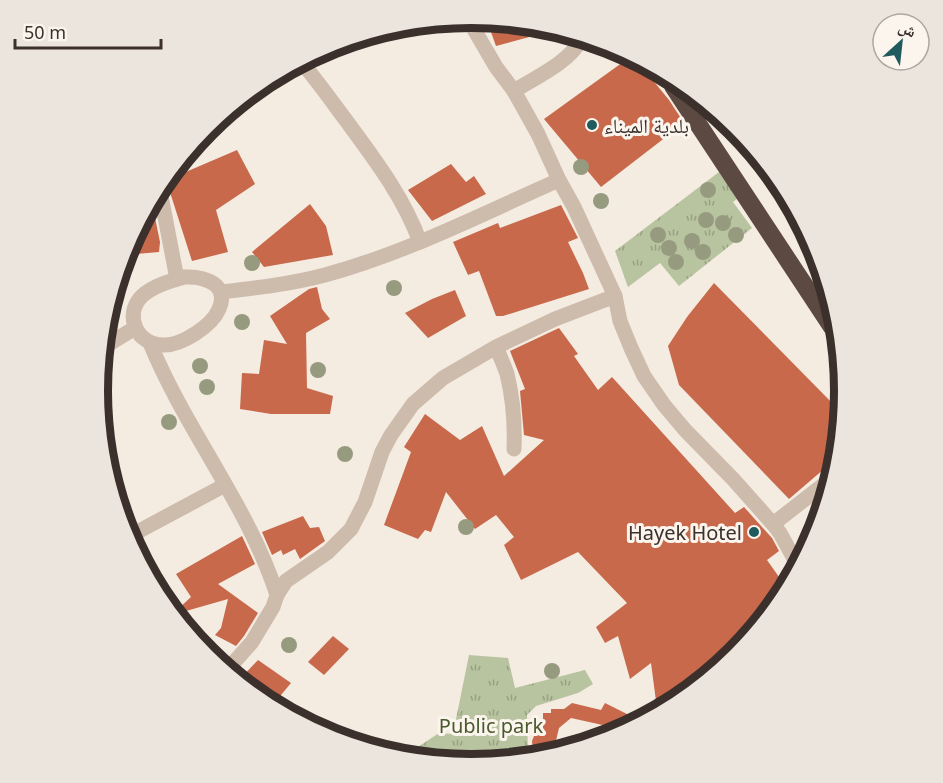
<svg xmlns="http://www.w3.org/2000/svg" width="943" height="783" viewBox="0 0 943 783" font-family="'Noto Sans','Noto Naskh Arabic',sans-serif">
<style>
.park{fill:url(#park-tufts)}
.building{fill:#c8694b}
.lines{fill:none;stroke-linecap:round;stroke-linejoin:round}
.minor{stroke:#cdbbac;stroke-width:15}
.highway{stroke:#5c4a42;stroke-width:18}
.tree{fill:#969b7f}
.poi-dot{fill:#1f5a5e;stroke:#fbf5ee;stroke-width:2}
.labels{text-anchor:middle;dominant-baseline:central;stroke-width:6;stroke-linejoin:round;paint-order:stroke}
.poi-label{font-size:20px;fill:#3b302b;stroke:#fbf5ee;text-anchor:start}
.park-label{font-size:20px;fill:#4a5a2e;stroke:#fbf5ee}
.rim{fill:none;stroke:#3b302b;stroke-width:8}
</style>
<defs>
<pattern id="park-tufts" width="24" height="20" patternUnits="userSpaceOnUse" patternTransform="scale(1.5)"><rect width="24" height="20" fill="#b8c4a0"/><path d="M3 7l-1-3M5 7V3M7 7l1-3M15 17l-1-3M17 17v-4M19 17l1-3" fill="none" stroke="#97a083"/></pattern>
</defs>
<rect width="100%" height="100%" fill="#f4ebe1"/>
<g class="park">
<polygon points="719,172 738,198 733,202 752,228 679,286 660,263 628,287 615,251"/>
<polygon points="469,655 508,658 515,688 585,670 593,684 578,693 536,706 527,715 528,754 472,765 406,752 421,745 439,733 453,734"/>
</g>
<g class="building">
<polygon points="487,21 544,33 496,46"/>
<polygon points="630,57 638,62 669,100 684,123 601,187 544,119"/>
<polygon points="237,150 255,184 216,210 228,252 192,261 168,186 174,177"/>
<polygon points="451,164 466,182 474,176 486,194 432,221 408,190"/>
<polygon points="310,204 326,226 333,255 264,267 252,252"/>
<polygon points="561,205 578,238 568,242 583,273 589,289 503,316 496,316 479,271 468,275 453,242 498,223 500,228"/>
<polygon points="153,208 160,242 159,252 125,255 127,248"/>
<polygon points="714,283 841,412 831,463 789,499 679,385 668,346 687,317"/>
<polygon points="317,287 322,309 330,319 306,333 307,388 333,396 330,414 271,414 240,409 242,373 259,374 264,340 287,344 270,316 309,289"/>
<polygon points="455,290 466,316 428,338 405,313 432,299"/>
<polygon points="559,328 578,354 574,356 598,390 612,377 735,513 744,507 772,538 779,551 767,560 784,584 735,656 684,690 656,701 651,663 630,679 618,636 605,643 596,627 627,603 578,552 521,580 504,545 514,537 496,515 475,529 446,492 431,532 425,530 418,539 384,525 411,452 404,447 425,414 460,440 482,426 504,476 544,440 524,435 520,391 525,389 510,351"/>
<polygon points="303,516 310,528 319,527 325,541 300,559 295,549 283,555 281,550 272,555 262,532"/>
<polygon points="242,536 255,564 218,584 258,613 244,636 236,646 215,635 221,628 228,599 179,613 177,610 191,597 176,574"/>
<polygon points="333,636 349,649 324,675 308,662"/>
<polygon points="258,660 291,683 276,701 241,678"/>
<polygon points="572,703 601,710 605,703 633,717 627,728 614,737 598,740 607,726 571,718 559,728 554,749 533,753 532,741 536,731 543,730 543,713 551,713 551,709 564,709"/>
</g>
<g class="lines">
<g class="minor">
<polyline points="468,19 496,67 514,91"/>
<path d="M581,40C568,63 536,77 514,91L538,134L559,180L574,207L615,296L620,321L631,348L644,376L664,405L685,430L733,479L773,524L780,533L797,564"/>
<path d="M303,64C319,83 333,103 348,123C376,161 404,198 420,242"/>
<polyline points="161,196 177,279"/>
<path d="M184,277C204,276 230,284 219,309C212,326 181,346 163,345C137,345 123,315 142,296C153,286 170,281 184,277Z"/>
<path d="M221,292C256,288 291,284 325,275C406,253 482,214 559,180"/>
<path d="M150,343C186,431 248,505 277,595"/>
<polyline points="107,345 135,328"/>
<path d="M496,347C500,356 504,365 507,374C513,398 515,424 514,449"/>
<polyline points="773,524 827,482"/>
<polyline points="128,537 225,485"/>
<polyline points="228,669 252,642 273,607 277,595 286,581 328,552 351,529 365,502 382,452 391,435 413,404 443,378 496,347 555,319 615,296"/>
</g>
<polyline class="highway" points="673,86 832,327"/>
</g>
<g class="tree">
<circle cx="581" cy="167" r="8"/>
<circle cx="708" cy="190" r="8"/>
<circle cx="601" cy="201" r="8"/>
<circle cx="706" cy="220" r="8"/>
<circle cx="723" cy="223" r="8"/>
<circle cx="658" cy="235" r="8"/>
<circle cx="736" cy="235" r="8"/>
<circle cx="692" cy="241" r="8"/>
<circle cx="669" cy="248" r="8"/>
<circle cx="703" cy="252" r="8"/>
<circle cx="676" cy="262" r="8"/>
<circle cx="252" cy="263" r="8"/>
<circle cx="394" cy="288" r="8"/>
<circle cx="242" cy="322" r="8"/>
<circle cx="200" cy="366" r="8"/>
<circle cx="318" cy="370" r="8"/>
<circle cx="207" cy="387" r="8"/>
<circle cx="169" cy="422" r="8"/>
<circle cx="345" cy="454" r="8"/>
<circle cx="466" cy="527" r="8"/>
<circle cx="289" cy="645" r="8"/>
<circle cx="552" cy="671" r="8"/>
</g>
<g class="poi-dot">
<circle cx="592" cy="125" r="6"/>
<circle cx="754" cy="532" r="6"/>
</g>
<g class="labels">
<g class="poi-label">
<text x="604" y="125">بلدية الميناء</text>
<text x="742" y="532" text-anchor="end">Hayek Hotel</text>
</g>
<g class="park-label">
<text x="491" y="725">Public park</text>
</g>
</g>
<path d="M0 0H943V783H0ZM108 391a363 363 0 1 1 726 0a363 363 0 1 1-726 0Z" fill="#ece5de" fill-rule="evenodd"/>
<path class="rim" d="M108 391a363 363 0 1 1 726 0a363 363 0 1 1-726 0Z"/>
<g transform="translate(901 42) rotate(27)"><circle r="28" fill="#fbf5ee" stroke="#aea6a0" stroke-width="1.5"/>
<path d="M0-4.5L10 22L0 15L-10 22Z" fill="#1f5a5e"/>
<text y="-9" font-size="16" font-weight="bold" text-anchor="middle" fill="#3b302b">ش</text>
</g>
<path d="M15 39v9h146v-9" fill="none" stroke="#3b302b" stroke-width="3"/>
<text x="24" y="39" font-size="18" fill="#3b302b" stroke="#fbf5ee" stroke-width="4.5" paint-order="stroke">50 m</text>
</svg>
